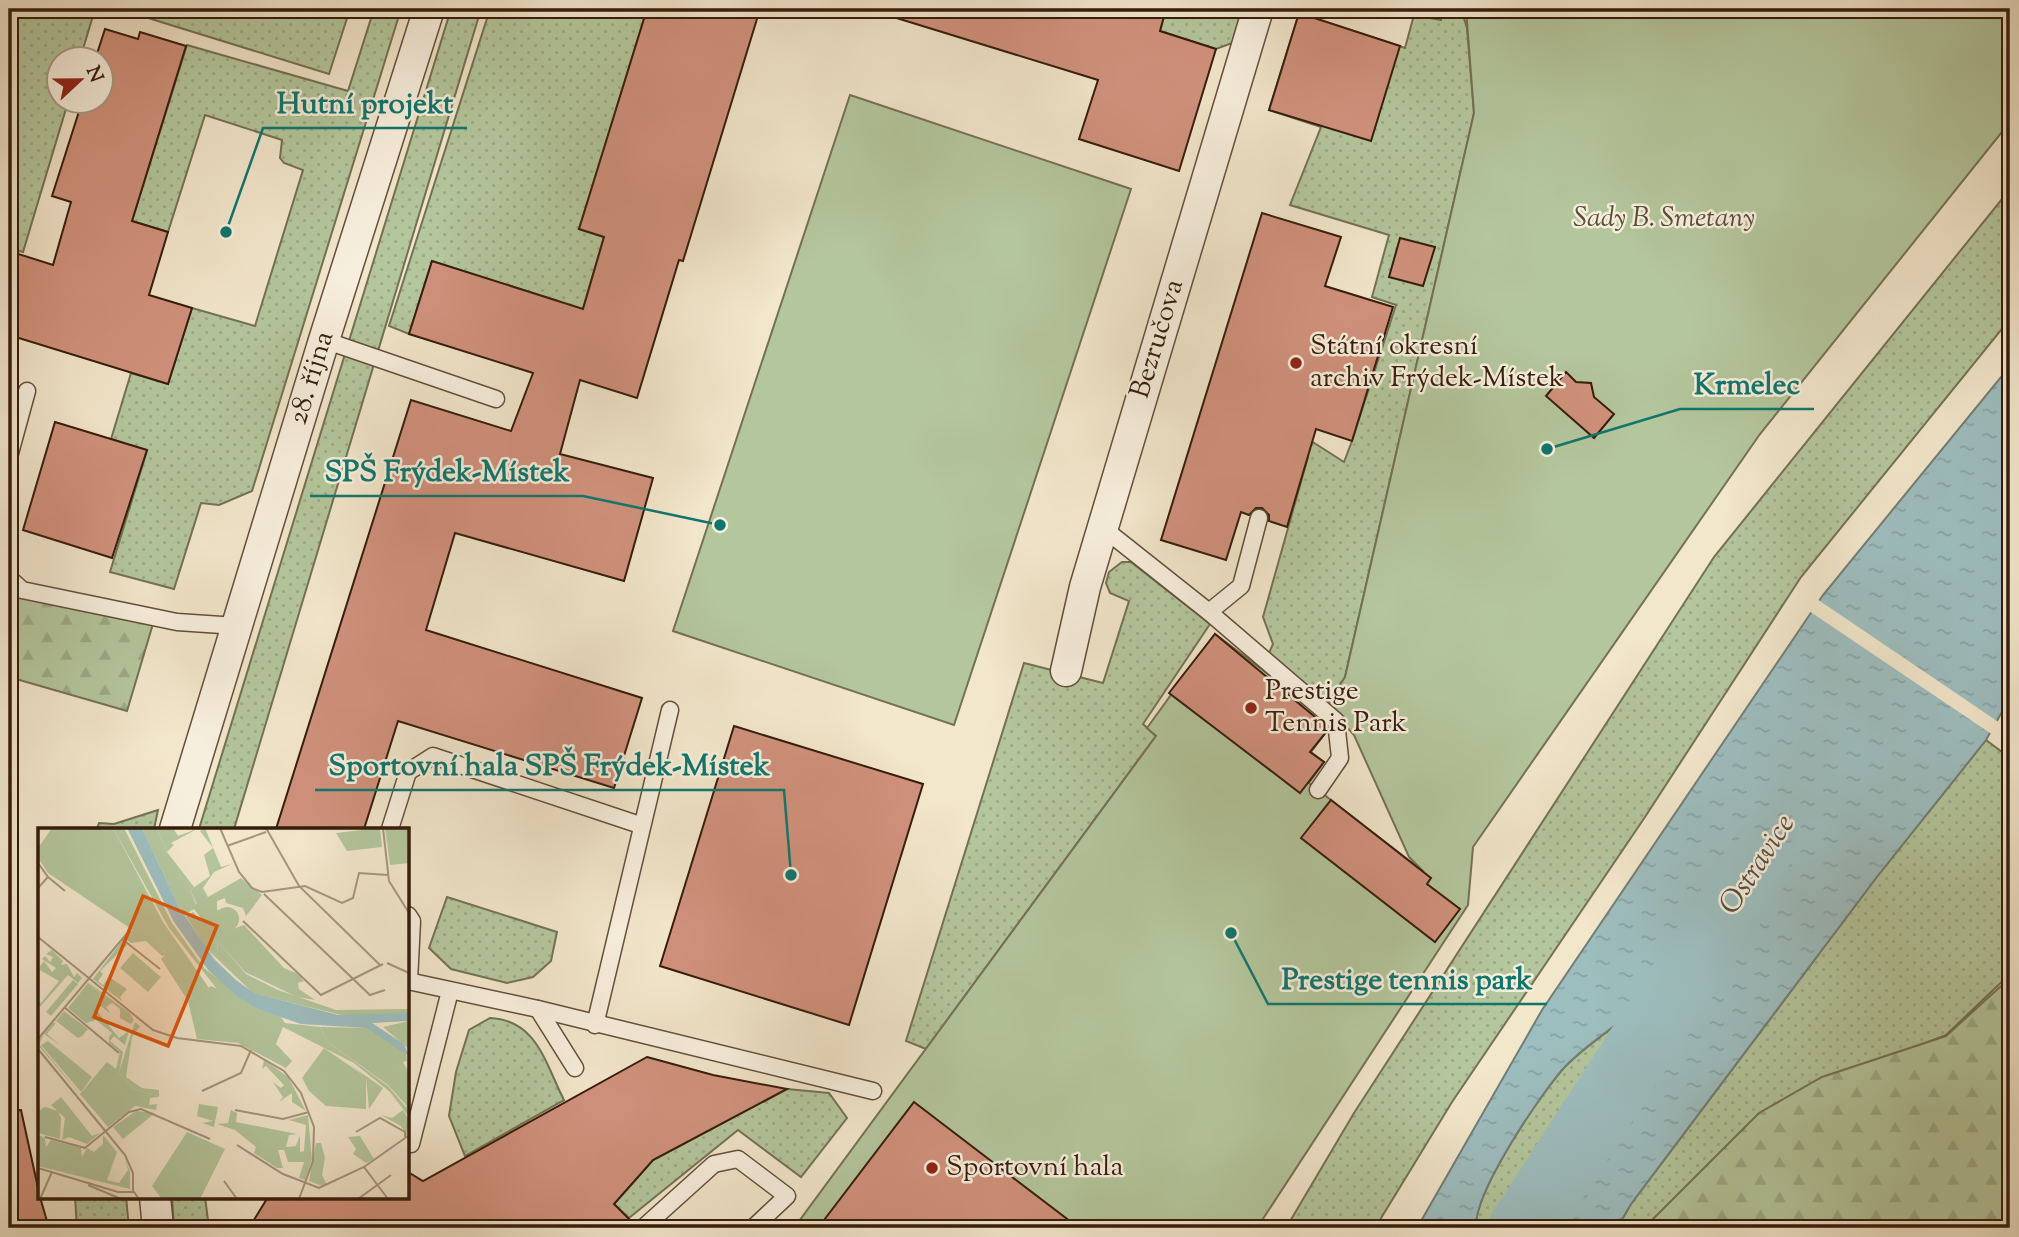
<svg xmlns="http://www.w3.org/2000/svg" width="2019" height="1237" viewBox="0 0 2019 1237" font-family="'Sorts Mill Goudy',serif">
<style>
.grass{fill:url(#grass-dots);stroke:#747154;stroke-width:2}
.forest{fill:url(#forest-firs);stroke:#747154;stroke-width:2}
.park{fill:#b4c69c;stroke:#747154;stroke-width:2}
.water{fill:url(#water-ripples);stroke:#737d77;stroke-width:2}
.pier{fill:#f2e6cb}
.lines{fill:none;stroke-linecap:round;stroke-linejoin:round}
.river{stroke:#9dbebf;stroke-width:68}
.building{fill:#d0917c;stroke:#351c0c;stroke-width:2}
.service-casing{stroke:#644e3c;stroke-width:19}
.minor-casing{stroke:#644e3c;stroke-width:33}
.service{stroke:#f7efdd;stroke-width:16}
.minor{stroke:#f7efdd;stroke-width:30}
.poi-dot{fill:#8f2418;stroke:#f7efdd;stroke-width:2.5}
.labels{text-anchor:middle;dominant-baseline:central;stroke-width:5;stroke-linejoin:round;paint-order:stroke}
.park-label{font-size:28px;font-style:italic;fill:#5b4f37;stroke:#f7efdd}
.street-label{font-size:28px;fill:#351c0c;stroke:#f7efdd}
.poi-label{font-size:28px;fill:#351c0c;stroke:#f7efdd;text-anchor:start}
.water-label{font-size:30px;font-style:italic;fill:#544d42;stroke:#f7efdd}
.inset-river{fill:none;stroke:#9dbebf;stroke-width:3.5}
.inset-road{fill:none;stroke:#a6957f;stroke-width:2}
.view{fill:#df560c;fill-opacity:0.15;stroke:#df560c;stroke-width:3.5}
.inset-edge{fill:none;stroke:#351c0c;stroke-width:3.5}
.leader{fill:none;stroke:#0f766e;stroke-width:2.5}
.callout-dot{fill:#0f766e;stroke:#f7efdd;stroke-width:2.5}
.callout-label{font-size:30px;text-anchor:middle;font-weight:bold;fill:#0f766e;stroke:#f7efdd;stroke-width:5;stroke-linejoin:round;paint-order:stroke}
</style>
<defs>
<pattern id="grass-dots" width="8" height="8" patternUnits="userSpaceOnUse" patternTransform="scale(1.75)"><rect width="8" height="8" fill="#b4c69c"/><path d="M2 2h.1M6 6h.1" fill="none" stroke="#9baa85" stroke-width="1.8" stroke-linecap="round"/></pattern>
<pattern id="forest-firs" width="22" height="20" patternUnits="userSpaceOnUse" patternTransform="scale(1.75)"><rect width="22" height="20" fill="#b4c69c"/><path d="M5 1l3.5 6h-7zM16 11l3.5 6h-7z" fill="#9baa85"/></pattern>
<pattern id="water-ripples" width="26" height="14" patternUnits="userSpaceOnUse" patternTransform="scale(1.75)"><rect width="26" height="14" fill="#9dbebf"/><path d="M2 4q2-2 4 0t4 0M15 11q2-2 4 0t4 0" fill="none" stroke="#88a3a3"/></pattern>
</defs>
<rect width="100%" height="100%" fill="#f2e6cb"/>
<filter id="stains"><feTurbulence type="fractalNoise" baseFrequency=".00286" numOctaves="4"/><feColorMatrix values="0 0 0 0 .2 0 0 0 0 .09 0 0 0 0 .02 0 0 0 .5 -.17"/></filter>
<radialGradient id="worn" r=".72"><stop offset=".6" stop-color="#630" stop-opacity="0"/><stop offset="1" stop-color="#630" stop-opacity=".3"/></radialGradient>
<g class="grass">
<polygon points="9,9 95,9 80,59 60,60 60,102 68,102 23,252 9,248"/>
<polygon points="119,9 350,9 329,74"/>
<polygon points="374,9 401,9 252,491 219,505 201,503 174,589 110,572 147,451 111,439 131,373 168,384 192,308 255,326 303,170 284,163 280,158 282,140 205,115 168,232 132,221 187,45 348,91"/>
<polygon points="451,9 481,9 234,829 199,829"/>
<polygon points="490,9 647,9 579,229 604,237 581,315 558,301 432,261 409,334 389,326"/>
<polygon points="1166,9 1243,9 1235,42 1216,49 1160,31"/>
<polygon points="1444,9 1461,9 1467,28 1474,113 1345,677 1327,705 1269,653 1273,644 1263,617 1308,457 1308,439 1344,462 1352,441 1396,305 1372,297 1389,235 1290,205 1321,127 1269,110 1299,13 1405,48 1414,15 1441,20"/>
<polygon points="2010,189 2010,319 1801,577 1645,817 1452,1102 1375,1228 1286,1228 1354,1113 1714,557"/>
<polygon points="1122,562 1131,562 1210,624 1143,724 1156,736 926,1049 906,1041 1024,663 1103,683 1129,601 1110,593 1106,583 1109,572"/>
<polygon points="1986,740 2010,758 2010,974 1946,1035 1903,1052 1644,1228 1617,1228 1631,1204 1876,878"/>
<polygon points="158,810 154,829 97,829 99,823 114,824"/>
<polygon points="447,897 557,932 551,961 533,977 507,983 451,969 429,948"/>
<path d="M1701,939l5,15 -19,33 -94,89 -41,126 -30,26h-46c-3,-34 62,-130 86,-158 21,-24 52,-40 74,-63 28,-29 8,-62 65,-68z"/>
<path d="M490,1018c47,2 55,45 74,82l-99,56 -16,-40 7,-44 13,-42z"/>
<polygon points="787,1089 829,1093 847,1118 801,1177 738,1130 629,1218 614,1204 653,1160"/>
<polygon points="75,1197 126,1197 129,1228 77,1228"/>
<polygon points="172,1197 205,1197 209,1228 174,1228"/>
</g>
<g class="forest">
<polygon points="9,590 155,617 127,711 9,677"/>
<polygon points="2010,982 2010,1228 1644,1228 1759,1113 1822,1077 1946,1036 2001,986"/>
</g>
<g class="park">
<polygon points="1466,9 2010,9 2010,122 1760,434 1473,847 1468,905 1257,1228 794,1228 1156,736 1147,728 1215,634 1333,723 1311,752 1324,762 1309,783 1424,872 1409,857 1354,735 1327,705 1345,677 1474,113"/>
<polygon points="850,95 1131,189 954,725 673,631"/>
</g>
<path class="water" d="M2010,366v332l-24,42 -110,138 -245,326 -14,24h-95l30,-26 41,-126 94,-89 19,-33 -5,-15c-57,6 -37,40 -65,68 -23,23 -53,39 -74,63 -24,28 -89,124 -86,158h-59l125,-218 281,-415z"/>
<polygon class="pier" points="1817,599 2000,723 1993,735 1809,611"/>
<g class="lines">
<polyline class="river" points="1523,1228 1755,869"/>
</g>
<g class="building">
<polygon points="647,9 760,9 683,261 679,260 637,398 580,380 560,454 653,478 624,581 455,533 426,630 642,698 614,788 398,721 364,829 276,829 411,400 511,431 533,373 409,334 432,261 583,309 604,237 579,229"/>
<polygon points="891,9 1166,9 1160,31 1216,49 1179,171 1079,139 1098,80 890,16"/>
<polygon points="1299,13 1400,46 1371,141 1269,110"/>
<polygon points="105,29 138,39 140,32 186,46 132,221 168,232 149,295 192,308 168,384 9,335 9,251 53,265 71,202 52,196 82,102 102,102 102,60 95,60"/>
<polygon points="1262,213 1341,237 1325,286 1393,307 1352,441 1316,429 1287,527 1269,521 1269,515 1262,508 1256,508 1249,515 1241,512 1226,560 1161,540"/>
<polygon points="1400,238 1435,247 1423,286 1389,277"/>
<polygon points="1566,372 1576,382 1591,383 1594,397 1614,414 1594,438 1546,396"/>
<polygon points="55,422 147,450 112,558 23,530"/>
<polygon points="1215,634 1326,726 1327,731 1310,752 1324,762 1300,793 1169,693"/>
<polygon points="734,726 923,784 849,1025 660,966"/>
<polygon points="1331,800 1431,878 1427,884 1460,909 1435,942 1301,838"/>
<polygon points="647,1057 713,1075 787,1089 653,1160 614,1204 634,1224 633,1228 249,1228 268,1197 408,1197 408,1172 423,1181"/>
<polygon points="914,1102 1079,1228 818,1228"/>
<polygon points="21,1110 40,1197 49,1228 9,1228 9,1111"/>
</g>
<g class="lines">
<g class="service-casing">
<g id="service">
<polyline points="324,340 496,399"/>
<polyline points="9,457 27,391"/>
<polyline points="1103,528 1209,612 1336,721 1340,758 1318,790"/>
<polyline points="9,578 22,590 177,622 237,626"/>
<polyline points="1209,612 1241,586 1259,518"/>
<polyline points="390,829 408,772 433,756 640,825"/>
<polyline points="408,915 412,921 409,981"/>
<polyline points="408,981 538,1009 873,1091"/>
<polyline points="538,1009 575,1068"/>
<polyline points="595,1025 670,710"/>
<polyline points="411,1144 450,991"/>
<polyline points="643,1228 714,1164 738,1159 787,1196 753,1228"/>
</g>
</g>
<g class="minor-casing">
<g id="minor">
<polyline points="1066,671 1085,587 1258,9"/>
<polyline points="175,829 324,340 429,9"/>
<polyline points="155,1197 158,1228"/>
</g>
</g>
<use href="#service" class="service"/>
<use href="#minor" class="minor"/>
</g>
<g class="poi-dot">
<circle cx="1296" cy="363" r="7"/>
<circle cx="1251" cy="708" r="7"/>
<circle cx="932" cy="1168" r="7"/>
</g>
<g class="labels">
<g class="park-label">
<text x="1664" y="219">Sady B. Smetany</text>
</g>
<g class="street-label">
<text transform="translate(1158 339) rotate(-73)">Bezručova</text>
<text transform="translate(312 378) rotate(-73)">28. října</text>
</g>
<g class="poi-label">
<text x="1310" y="347">Státní okresní<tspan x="1310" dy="32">archiv Frýdek-Místek</tspan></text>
<text x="1265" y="692">Prestige<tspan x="1265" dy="32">Tennis Park</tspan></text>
<text x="946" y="1168">Sportovní hala</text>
</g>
<g class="water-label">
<text transform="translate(1758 865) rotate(-57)">Ostravice</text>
</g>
</g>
<g transform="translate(38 828)">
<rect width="371" height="371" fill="#f2e6cb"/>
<path d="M75,0h11l48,95 32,45 53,41 23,7 5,7 35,4 8,15 60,44 18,21 3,-2v12l-19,-25 -36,-29 -71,-36 -7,17 16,17 -6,7 -48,-25 -41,-4 -9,-38 23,-15 6,3 -48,-61zM119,0h16l5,8 21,-8 -28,15 3,2 -7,7zM167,0l16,39 11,-3 -18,8 -11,16 5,9 -11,7 -7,-14 20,-14 -6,-21 9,-7 -13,-17zM342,0l2,19 -35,4 -11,-18zM155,84l8,9 12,33 4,-1 1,-11 28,32 32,16 58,20 73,-1v4l-56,5 -100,-25 -47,-45 -20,-32zM90,102l9,1 31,23 -6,2 -16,-15 -15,2 -5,-4zM84,113l5,4 -27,26 3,3 -5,7 5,4 6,-8 18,12 -7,8 3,5 30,23 -60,-46zM14,122l11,11 -2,4 6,-1 7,13 3,-4 5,5 -4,5 -10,-8 -28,32 -2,-6 3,2 18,-22 -21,-12 6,-8 8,11 4,-4 -14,-9 3,-3 5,6 3,-5 -7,-3zM50,154l42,31 4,7 -3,4 -11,-6v-9l-8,-6 -6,4 5,7 -10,-8 -4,5 22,27 10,-7 -4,14 -11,-9 -4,5 13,11 -4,20 13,16 27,9 -9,1 -1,7 8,-1 -1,6 -21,-4 -27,21 -70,-82 1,-5 14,-17h3l-9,11 13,11 -16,-11 -5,10 41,50 27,-32 9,7 4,-17 -11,-9v-6l3,-4 -16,-13 -10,3 -18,-15 20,-25 19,16zM26,183l24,18 -6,7 -4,2 -22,-17zM217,225l33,24 18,34 -14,-9v-9l-13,9 4,-5 -10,-15 8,6 3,-3 -18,-19 -4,3 2,-8zM23,269l31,39 8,-3 -13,11 -18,-7 -7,3 3,-22 -14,-13zM161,276l19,3 -4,20 -12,-4 11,-2 -16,-5zM7,279l13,4 3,7 -1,21 -22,-6v-22zM193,282l6,3 -1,9 61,12 -8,1 -3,12 10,-1 4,-11v17l4,-1 2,-26 -17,-5 19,-5 4,45 -7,20 -6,-2 5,-16h-16l-4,-12h-6l5,18h-6l-23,-15 2,-6 -21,-17 -18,-6 11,-1zM98,283l19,2 -32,26 -10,-12zM0,307l7,3 1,9 5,-7 30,8 1,9 5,-9 7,4 9,-8v-9l14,17 -10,28 12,3 9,-13 -3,-11 5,13v17l-92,-23zM322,308l14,23 -8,4 -13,-9 3,-5 -8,-12zM278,315h5l4,15 -3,17 5,10 -5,1 -13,-5z" fill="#b4c69c"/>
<path d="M104,0h15l10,24 27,35 -4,3 6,14 45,-26 21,17 -16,21 -3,-8 -17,-5 -1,-5 -8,3v8l13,21 14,-5 40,43 14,6 6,7 -6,2 1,6 16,11 -18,-3 -52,-25 -27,-30 -1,11 -4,1 -10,-16 -2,-20 -7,-9 -9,5 -6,-7zM35,152l5,4 -27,32 -5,-4zM371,193v28l-26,-22zM97,194l5,4 -8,11 -6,40 16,11 17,2v7l-27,-9 -13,-16zM282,199l46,1 40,25 1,8 -4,1 6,10 -1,35 -20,-22 -60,-43zM311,236l34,24 -14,21 -3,-32z" fill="#b4c69c"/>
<path d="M14,0h61l50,94 46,66 -21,13 -27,-42 6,-6 -119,-80 -10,-15v-10zM347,0h24v35l-19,2zM177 91a12 12 0 1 1 24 0a12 12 0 1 1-24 0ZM95,125l28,24 -13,15 -28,-24zM10,213l44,36 -11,15 -40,-47zM286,220l42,29v32l-40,-3 -17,-15 -7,-13zM365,282l6,10 -2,16 -6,-10 -20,-11 11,3zM149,304l38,17 -25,50h-38l-10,-13z" fill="#b4c69c"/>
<path d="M89,0h15l37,79 35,52 22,21 18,13 84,22 71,-2v8l-37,2 32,21 5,12 -43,-28 -65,-4 -44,-15 -19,-12 -29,-26 -35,-49z" fill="#9dbebf"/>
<path class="inset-river" d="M151,105l19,27"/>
<path class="inset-road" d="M182,0l19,44 13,16 10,4 43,-6 37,17 11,-5 6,-25 29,2M228,0l33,58 82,80M345,0l6,53 20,32M189,18l39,-14M0,35l10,14 -10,11M10,49l17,14M226,66l106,101 15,-5M205,93l78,74 62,-31M0,109l115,93 24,8 64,8 43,25 17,22 13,34 -1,34 -14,38M84,111l38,30M349,135l22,10M26,179l55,46M0,211l91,-108M0,221l87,106 8,18v18M164,263l39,-18 10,-23M197,282l48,9 26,-7M318,304l24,-14 25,14v5M7,309l40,11 44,-36 12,-3 69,30M199,317l46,29 36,14 45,-21 44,-31M326,339l24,32M0,340l80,24h16l5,7M186,353l13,18M50,357l33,14M2,371l12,-27M320,371l33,-24"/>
<path class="view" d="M105,68l74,30 -49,120 -74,-29z"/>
<rect width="371" height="371" class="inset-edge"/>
</g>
<path class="leader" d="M226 232L263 128H467M1547 449L1680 409H1814M720 525L583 496H310M791 875L784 790H315M1231 933L1268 1004H1547"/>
<g class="callout-dot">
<circle cx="226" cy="232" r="7"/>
<circle cx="1547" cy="449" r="7"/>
<circle cx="720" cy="525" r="7"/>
<circle cx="791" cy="875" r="7"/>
<circle cx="1231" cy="933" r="7"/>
</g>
<g class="callout-label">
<text x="365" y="113">Hutní projekt</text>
<text x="1747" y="394">Krmelec</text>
<text x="447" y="481">SPŠ Frýdek-Místek</text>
<text x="549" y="775">Sportovní hala SPŠ Frýdek-Místek</text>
<text x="1407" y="989">Prestige tennis park</text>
</g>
<rect width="2019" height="1237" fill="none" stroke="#f2e6cb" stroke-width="35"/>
<rect x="10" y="10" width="1998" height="1216" fill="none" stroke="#351c0c" stroke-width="3.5"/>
<rect x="18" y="18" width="1984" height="1202" fill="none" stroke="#351c0c" stroke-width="2"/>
<g transform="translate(80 80) rotate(68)"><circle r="33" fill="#f7efdd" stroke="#a99b89" stroke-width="2"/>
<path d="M0-5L12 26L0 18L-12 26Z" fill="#8f2418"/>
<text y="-10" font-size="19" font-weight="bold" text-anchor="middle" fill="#351c0c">N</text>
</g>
<rect width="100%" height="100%" filter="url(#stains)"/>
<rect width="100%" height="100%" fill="url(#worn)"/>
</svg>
